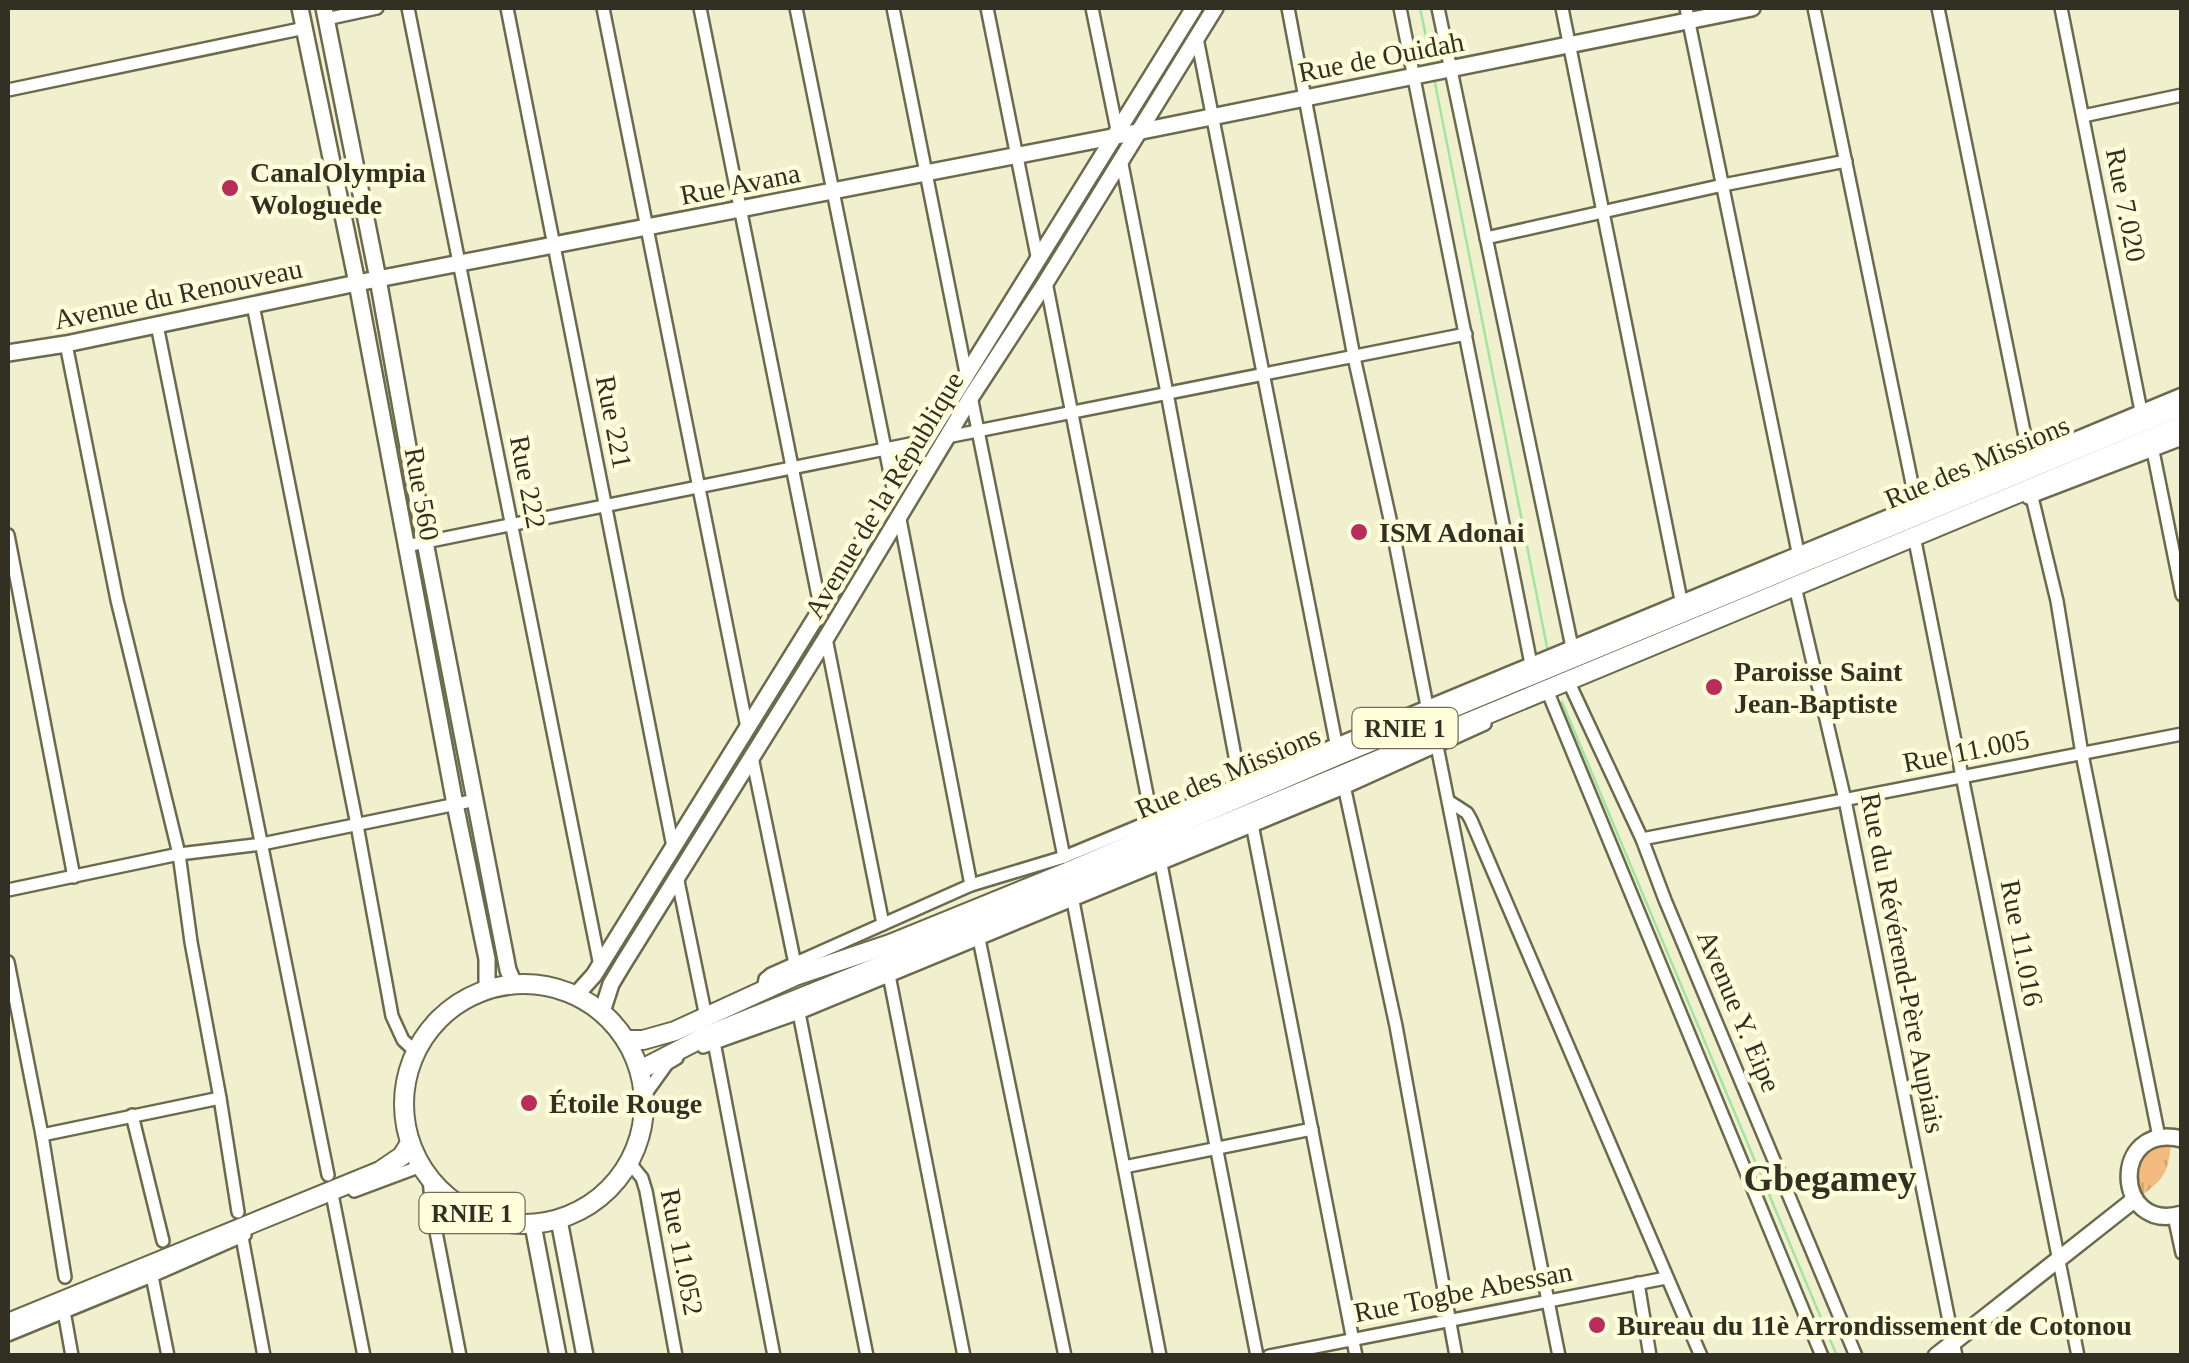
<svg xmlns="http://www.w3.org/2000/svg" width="2189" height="1363" viewBox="0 0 2189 1363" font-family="Georgia,serif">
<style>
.grass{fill:url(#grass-tufts)}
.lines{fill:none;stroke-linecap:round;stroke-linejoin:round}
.stream{stroke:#9fe6a1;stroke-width:2.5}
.minor-casing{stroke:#6b6a4c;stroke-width:16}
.major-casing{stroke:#6b6a4c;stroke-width:20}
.highway-casing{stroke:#6b6a4c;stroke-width:22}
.minor{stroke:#fff;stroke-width:11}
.major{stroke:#fff;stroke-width:15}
.highway{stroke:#fff;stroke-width:18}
.poi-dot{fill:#ba2c59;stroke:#fffedb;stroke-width:4}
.labels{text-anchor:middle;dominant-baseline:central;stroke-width:9;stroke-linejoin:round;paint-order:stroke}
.shield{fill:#fffedb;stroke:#6f6e5a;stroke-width:2.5}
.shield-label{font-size:25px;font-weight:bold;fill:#313023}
.street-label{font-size:28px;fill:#313023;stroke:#fffedb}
.poi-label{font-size:28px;font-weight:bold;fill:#313023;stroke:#fffedb;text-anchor:start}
.district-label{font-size:38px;font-weight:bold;fill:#313023;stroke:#fffedb}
</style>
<defs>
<pattern id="grass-tufts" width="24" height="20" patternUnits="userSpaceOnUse" patternTransform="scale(2.5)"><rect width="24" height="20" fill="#f4bb81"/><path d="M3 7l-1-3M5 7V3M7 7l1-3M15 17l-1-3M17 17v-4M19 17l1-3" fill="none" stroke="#d2a16f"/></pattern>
</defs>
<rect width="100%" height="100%" fill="#f1f0ce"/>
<path class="grass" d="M2171,1144c-3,29 -7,35 -30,52 -9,-33 -9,-47 30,-52z"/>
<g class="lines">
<g class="stream">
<polyline points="308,8 358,251"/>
<polyline points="1420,8 1432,65"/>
<polyline points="1434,78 1547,647"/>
<polyline points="1562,702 1837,1356"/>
</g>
<g class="minor-casing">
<g id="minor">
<polyline points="408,8 600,966"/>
<polyline points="507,8 673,847"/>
<polyline points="603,8 747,728"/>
<polyline points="700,8 821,611"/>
<polyline points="796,8 894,493"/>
<polyline points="893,8 967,378"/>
<polyline points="987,8 1038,261"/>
<polyline points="1092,8 1117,130"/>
<polyline points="1288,8 1354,357 1394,537 1427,706"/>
<polyline points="1400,8 1531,664"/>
<polyline points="1438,8 1572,647"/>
<polyline points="1562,8 1681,600"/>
<polyline points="1686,8 1798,552"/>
<polyline points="1814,8 1916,503"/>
<polyline points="1938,8 2029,456"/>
<polyline points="2061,8 2141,411"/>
<polyline points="326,19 377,8"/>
<polyline points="1197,38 1337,748"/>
<polyline points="8,90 305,28"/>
<polyline points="2083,116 2182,95"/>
<polyline points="1121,159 1167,393 1240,783"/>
<polyline points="1486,238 1723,185 1846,161"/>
<polyline points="1046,282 1152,820"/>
<polyline points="253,305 357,825 392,1016 403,1040 416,1052"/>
<polyline points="157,325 328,1175"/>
<polyline points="66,344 117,600 179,854 191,942 220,1098 238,1212"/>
<polyline points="971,396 1064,857"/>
<polyline points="947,437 1466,334"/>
<polyline points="2153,451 2182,595"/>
<polyline points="2032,497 2057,601 2082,754 2159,1137"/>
<polyline points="2028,498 2182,439"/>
<polyline points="899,514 971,885"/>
<polyline points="8,535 74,877"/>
<polyline points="1915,541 2078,1356"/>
<polyline points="406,546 925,441"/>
<polyline points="1797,595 1845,800 1956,1356"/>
<polyline points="826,638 883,924"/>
<polyline points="1571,687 1642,839 1665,900 1856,1356"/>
<polyline points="1549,695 1822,1356"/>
<polyline points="1437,746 1559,1356"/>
<polyline points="752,757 795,964"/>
<polyline points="1343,781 1396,1026 1456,1356"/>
<polyline points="1450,802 1467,813 1471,820 1701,1356"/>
<polyline points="1252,824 1356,1356"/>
<polyline points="1642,839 2182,734"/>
<polyline points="1161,864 1257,1356"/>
<polyline points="677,876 706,1017"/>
<polyline points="8,890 179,854 262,844 476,800"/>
<polyline points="1073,901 1160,1356"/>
<polyline points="979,939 1065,1356"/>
<polyline points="8,962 42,1135 65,1277"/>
<polyline points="889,975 964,1356"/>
<polyline points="763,990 765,979 771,974 971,885 1064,857 2182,394"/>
<polyline points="799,1013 867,1356"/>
<polyline points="714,1042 774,1356"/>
<polyline points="703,1047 799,1013 1344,788 1485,724"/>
<polyline points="644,1096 667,1064 677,1058"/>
<polyline points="132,1115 163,1241"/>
<polyline points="42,1135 220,1098"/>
<polyline points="629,1162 642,1178 646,1191 676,1356"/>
<polyline points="1124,1167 1312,1129"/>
<polyline points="429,1179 432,1211 460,1356"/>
<polyline points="354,1191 421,1166"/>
<polyline points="333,1199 364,1356"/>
<polyline points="2174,1216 2182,1253"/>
<polyline points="242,1237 264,1356"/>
<polyline points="152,1276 168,1356"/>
<polyline points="1638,1283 1650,1356"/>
<polyline points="64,1311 72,1356"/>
<polyline points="8,1335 152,1276 245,1235"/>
<polyline points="1269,1356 1666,1278"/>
</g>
</g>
<g class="major-casing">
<g id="major">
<polyline points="300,8 357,283 455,804 487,959 487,989"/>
<polyline points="324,8 378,279 425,542 508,970 514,984"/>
<polyline points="8,353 66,344 357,283 1112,137 1752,8"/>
<polyline points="576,995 594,975 1194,8"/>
<polyline points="602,1012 611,984 623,964 826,638 971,397 1046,282 1215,8"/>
<path d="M2182,1139c-72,-18 -69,95 0,75"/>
<polyline points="559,1220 585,1356"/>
<polyline points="533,1225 558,1356"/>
<polyline points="1936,1356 2135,1199"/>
</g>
</g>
<g class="highway-casing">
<g id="highway">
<circle cx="524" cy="1104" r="120"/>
<polyline points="626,1040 643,1040 675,1031 795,976 890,944 1067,872 1339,755 2182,406"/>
<polyline points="640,1070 708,1035 979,926 2182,425"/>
<polyline points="8,1323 380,1171 402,1156 410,1143"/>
</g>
</g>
<use href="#minor" class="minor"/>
<use href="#major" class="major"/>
<use href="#highway" class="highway"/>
</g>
<g class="poi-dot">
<circle cx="230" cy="188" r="10"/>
<circle cx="1359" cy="532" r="10"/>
<circle cx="1714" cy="687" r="10"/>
<circle cx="529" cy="1103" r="10"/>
<circle cx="1597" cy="1325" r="10"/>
</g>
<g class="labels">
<g class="shield">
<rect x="1352.5" y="708" width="105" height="40" rx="8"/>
<rect x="419.5" y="1193" width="105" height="40" rx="8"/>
</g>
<g class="shield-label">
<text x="1405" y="728">RNIE 1</text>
<text x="472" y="1213">RNIE 1</text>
</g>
<g class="street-label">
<text transform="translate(1381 57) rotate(-11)">Rue de Ouidah</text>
<text transform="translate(740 184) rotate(-11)">Rue Avana</text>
<text transform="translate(2126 205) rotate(79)">Rue 7.020</text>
<text transform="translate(178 294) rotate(-12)">Avenue du Renouveau</text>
<text transform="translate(614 422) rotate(79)">Rue 221</text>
<text transform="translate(1977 462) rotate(-23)">Rue des Missions</text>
<text transform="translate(528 482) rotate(79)">Rue 222</text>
<text transform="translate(422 494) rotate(80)">Rue 560</text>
<text transform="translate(884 495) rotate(-59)">Avenue de la République</text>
<text transform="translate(1966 751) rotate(-11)">Rue 11.005</text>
<text transform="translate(1228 772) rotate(-23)">Rue des Missions</text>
<text transform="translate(2022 943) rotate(79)">Rue 11.016</text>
<text transform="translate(1903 963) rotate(79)">Rue du Révérend-Père Aupiais</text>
<text transform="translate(1739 1011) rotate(67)">Avenue Y. Eipe</text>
<text transform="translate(682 1252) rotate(79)">Rue 11.052</text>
<text transform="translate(1463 1292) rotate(-11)">Rue Togbe Abessan</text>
</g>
<g class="poi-label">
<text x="250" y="172">CanalOlympia<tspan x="250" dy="32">Wologuede</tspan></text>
<text x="1379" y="532">ISM Adonai</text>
<text x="1734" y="671">Paroisse Saint<tspan x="1734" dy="32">Jean-Baptiste</tspan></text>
<text x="549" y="1103">Étoile Rouge</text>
<text x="1617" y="1325">Bureau du 11è Arrondissement de Cotonou</text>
</g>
<g class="district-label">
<text x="1830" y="1178">Gbegamey</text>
</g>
</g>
<rect width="2189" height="1363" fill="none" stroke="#313023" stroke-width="20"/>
</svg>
